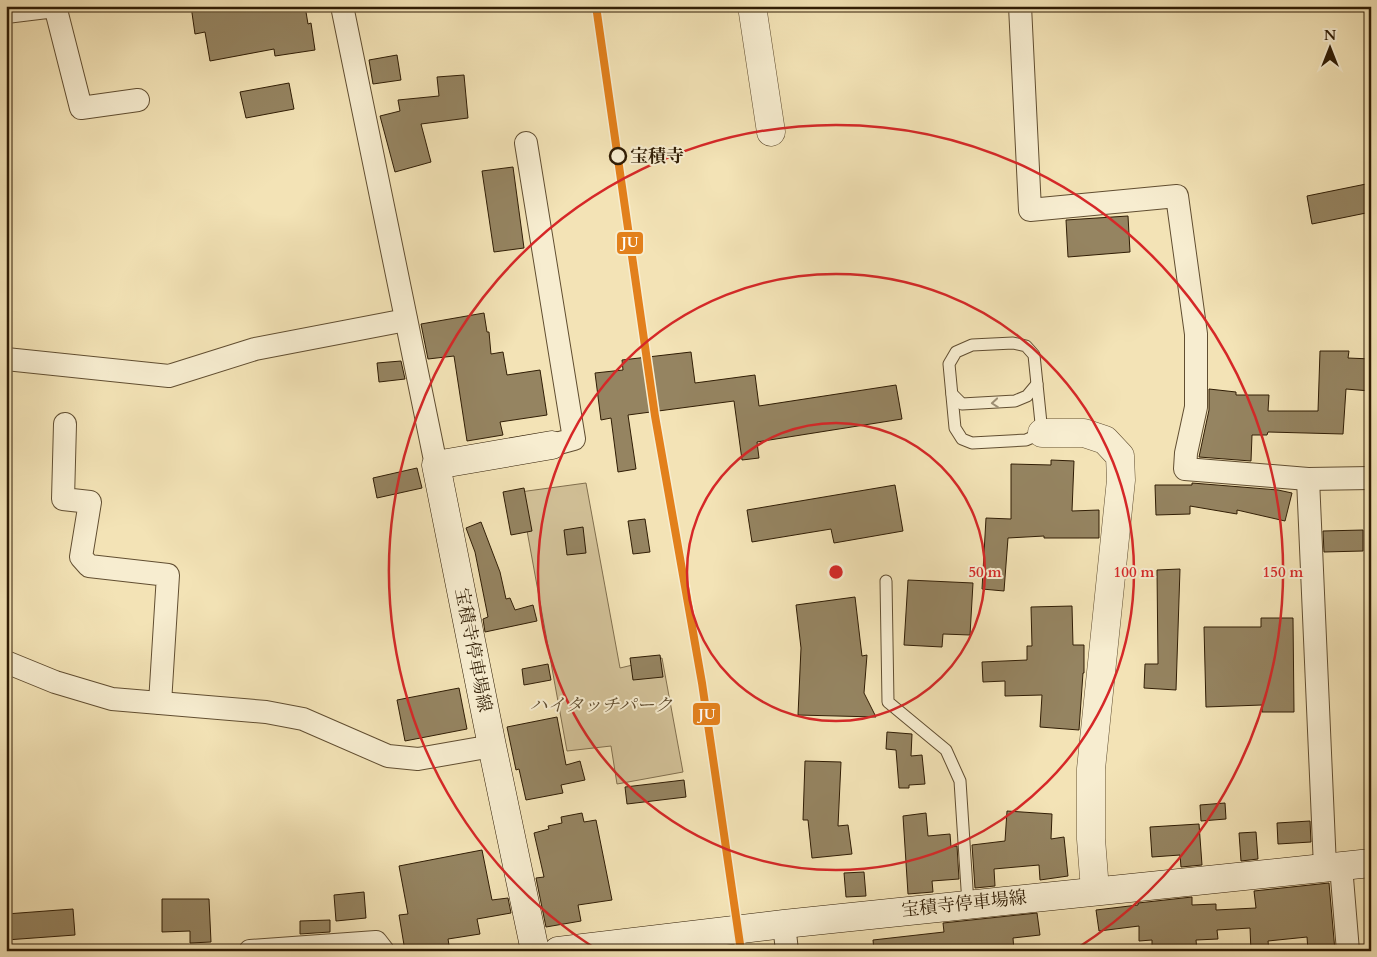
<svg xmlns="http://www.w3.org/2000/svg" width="1377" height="957" viewBox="0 0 1377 957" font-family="Cardo,'Noto Serif JP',serif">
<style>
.green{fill:#d2c198;stroke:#816f4e}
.building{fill:#958461;stroke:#301d05}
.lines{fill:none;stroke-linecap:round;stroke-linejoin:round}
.service-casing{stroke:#614e31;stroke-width:13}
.minor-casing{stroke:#614e31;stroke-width:24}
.tertiary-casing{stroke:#614e31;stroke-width:29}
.secondary-casing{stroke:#301d05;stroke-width:29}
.service{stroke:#f7edd0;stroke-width:11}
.minor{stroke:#f7edd0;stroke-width:22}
.tertiary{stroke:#f7edd0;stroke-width:28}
.secondary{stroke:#f7edd0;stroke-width:28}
.rail-1-casing{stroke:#f7edd0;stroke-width:11}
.rail-1{stroke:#e2801c;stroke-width:8}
.oneway{stroke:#9d8f75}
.ring{fill:none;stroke:#d62828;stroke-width:2.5}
.stop-dot{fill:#f7edd0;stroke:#301d05;stroke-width:2.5}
.labels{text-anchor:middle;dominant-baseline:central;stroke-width:4;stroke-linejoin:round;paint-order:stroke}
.stop-label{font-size:18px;font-weight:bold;fill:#301d05;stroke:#f7edd0;text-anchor:start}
.street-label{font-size:18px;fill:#301d05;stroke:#f7edd0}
.park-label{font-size:18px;font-style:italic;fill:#614e31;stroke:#f7edd0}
.centre{fill:#d62828;stroke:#f7edd0;stroke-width:2.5}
.ring-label{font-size:15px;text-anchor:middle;font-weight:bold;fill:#d62828;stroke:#f7edd0;stroke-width:4;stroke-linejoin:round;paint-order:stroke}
.line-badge{stroke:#f7edd0;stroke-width:2}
.badge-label{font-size:14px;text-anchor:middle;font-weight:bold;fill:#fff}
</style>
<rect width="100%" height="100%" fill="#f3e3b6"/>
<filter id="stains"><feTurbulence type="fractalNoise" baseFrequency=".004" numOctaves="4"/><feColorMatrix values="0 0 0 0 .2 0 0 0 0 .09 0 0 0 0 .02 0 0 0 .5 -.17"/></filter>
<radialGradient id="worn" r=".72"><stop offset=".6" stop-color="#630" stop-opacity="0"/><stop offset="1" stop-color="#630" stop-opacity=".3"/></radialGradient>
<polygon class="green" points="586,483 620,668 662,658 683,772 617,784 611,746 567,751 520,492"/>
<g class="building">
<polygon points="191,6 305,6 308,24 311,23 315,50 275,56 274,49 210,61 205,32 195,34"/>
<polygon points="397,55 401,80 373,84 369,60"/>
<polygon points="464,75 468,118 421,124 431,162 395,172 380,116 400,111 398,100 439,96 437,77"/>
<polygon points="289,83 294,109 246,118 240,92"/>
<polygon points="513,167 524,248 494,252 482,171"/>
<polygon points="1371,183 1371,212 1312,224 1307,196"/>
<polygon points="1128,216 1130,252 1068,257 1066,220"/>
<polygon points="484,313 487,332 489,332 491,354 503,352 507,375 540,370 547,415 500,422 503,435 467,441 454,356 428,359 421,324"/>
<polygon points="1320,351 1349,351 1348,358 1371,359 1370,391 1346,389 1343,434 1268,432 1267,435 1252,435 1251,461 1199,457 1209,410 1209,389 1236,392 1236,395 1269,395 1268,411 1318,411"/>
<polygon points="691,352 695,383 755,375 759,406 896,385 902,419 757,442 759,458 742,460 734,401 628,415 636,469 618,472 611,418 601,420 595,373 623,370 622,360"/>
<polygon points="401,361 405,379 379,382 377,363"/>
<polygon points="1051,460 1074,461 1072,511 1099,510 1099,538 1044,538 1044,536 1008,538 1004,591 982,589 986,518 1011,519 1011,464 1051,465"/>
<polygon points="417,468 422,488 377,498 373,478"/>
<polygon points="1192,483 1278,490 1292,493 1285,521 1237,510 1237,514 1190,506 1190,514 1156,515 1155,485 1192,485"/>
<polygon points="895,485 903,531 834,543 831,529 752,542 747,510"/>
<polygon points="524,488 532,531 511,535 503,492"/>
<polygon points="645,519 650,552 633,554 628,521"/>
<polygon points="481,522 500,572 506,599 510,598 515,610 533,605 537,621 485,632 483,619 488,617 475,552 466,528"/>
<polygon points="583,527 586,553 567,555 564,530"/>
<polygon points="1363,530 1363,551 1324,552 1323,531"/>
<polygon points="1180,569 1176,690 1144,688 1145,664 1158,664 1157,570"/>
<polygon points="908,580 973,583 970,635 943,634 942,647 904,645"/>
<polygon points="855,597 862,656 867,655 864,693 876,717 798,715 801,648 796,605"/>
<polygon points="1072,606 1073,645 1084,645 1084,673 1083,673 1079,730 1040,727 1042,695 1005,696 1005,681 983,682 982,662 1027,660 1027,646 1032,646 1031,607"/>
<polygon points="1261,618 1293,618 1294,712 1262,712 1262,705 1206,707 1204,627 1261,627"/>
<polygon points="660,655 663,677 633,680 630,658"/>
<polygon points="548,664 551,680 524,685 522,669"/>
<polygon points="459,688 467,729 405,741 397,700"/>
<polygon points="557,717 566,765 580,761 585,780 561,785 563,793 526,800 519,769 516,770 507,727"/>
<polygon points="887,732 912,734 911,756 922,755 925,784 909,785 909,788 899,788 896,750 886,749"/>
<polygon points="805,761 841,762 838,826 848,825 852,854 812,858 808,820 803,820"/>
<polygon points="684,780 686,797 627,804 625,787"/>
<polygon points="1225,803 1226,819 1201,821 1200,805"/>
<polygon points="1007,811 1052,814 1051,839 1064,837 1068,876 1040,880 1039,865 994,869 995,886 975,888 972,845 1005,841"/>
<polygon points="582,813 584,822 596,820 612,900 578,905 581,921 546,927 536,878 544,877 534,833 549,829 548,826 562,823 561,817"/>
<polygon points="926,813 928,836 950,834 951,847 957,846 959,879 932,881 933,892 908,894 903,816"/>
<polygon points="1310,821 1311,842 1278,844 1277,823"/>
<polygon points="1199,824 1202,865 1181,867 1180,855 1152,857 1150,827"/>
<polygon points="1256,832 1258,859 1241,861 1239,833"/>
<polygon points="482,850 492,900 508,898 511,913 477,919 480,934 448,939 450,951 405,951 399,915 408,914 399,866"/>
<polygon points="864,872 866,896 846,897 844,873"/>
<polygon points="1329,883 1335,951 1308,951 1307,937 1268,941 1269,951 1251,951 1250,928 1217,930 1218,939 1196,940 1197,951 1152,951 1152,940 1139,941 1139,926 1099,931 1096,910 1138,905 1138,903 1192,897 1192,905 1216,904 1216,910 1256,908 1254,891"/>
<polygon points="364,892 366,918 336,921 334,895"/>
<polygon points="162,899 209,899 211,942 190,943 190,931 162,932"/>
<polygon points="73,909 75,935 6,940 6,914"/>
<polygon points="1037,913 1040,935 1013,938 1014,951 874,951 873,940 944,932 943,923"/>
<polygon points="330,920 330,932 300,934 300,921"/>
</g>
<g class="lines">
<g class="service-casing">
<g id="service">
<polygon points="1013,343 1026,346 1034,355 1042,433 1026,440 972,443 962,439 955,428 949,364 956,352 972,345"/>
<polyline points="952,394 962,404 1015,401 1027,396 1037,384"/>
<polyline points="886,581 888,702 946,750 960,781 968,904"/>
</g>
</g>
<g class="minor-casing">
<g id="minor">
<polyline points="342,6 436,465"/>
<polyline points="1020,6 1030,210 1177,196 1196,334 1196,407 1186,453 1185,469 1308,479 1371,478"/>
<polyline points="6,12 55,6 81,108 138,100"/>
<polyline points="526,143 574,439 552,445"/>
<polyline points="6,359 169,376 255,349 406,320"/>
<polyline points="65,424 63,499 90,502 81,557 89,566 168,575 160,703"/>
<polyline points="1308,479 1325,867"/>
<polyline points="6,662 55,682 112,699 266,712 303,719 388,756 418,759 492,746"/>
<polyline points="1341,866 1348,951"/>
<polyline points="784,924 787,951"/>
<polyline points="250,951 376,942 383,951"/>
</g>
</g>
<g class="tertiary-casing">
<g id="tertiary">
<polyline points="752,6 771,132"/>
<polyline points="1042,433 1084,433 1105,440 1120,456 1121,480 1091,769 1091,839 1095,890"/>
</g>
</g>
<g class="secondary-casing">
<g id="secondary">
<polyline points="535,951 492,746 436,465 552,445"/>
<polyline points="558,951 784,924 1371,863"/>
</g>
</g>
<use href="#service" class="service"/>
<use href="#minor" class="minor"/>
<use href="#tertiary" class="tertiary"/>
<use href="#secondary" class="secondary"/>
<g class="rail-1-casing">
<polyline id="rail-1" points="596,6 655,416 702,683 741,951"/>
</g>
<use href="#rail-1" class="rail-1"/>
</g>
<defs><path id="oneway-chevron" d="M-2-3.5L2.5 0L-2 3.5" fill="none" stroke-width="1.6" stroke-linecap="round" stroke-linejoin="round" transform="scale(1.25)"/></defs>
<use class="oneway" href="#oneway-chevron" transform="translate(995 403) rotate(175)"/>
<g class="ring">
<circle cx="836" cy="572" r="149"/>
<circle cx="836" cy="572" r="298"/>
<path d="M596 949A447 447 0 1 1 1076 949"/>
</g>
<circle class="stop-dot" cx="618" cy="156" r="8"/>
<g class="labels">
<g class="stop-label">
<text x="630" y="156">宝積寺</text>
</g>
<g class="street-label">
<text transform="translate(473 650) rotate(79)">宝積寺停車場線</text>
<text transform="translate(964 904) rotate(-6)">宝積寺停車場線</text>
</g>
<g class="park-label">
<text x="601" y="705">ハイタッチパーク</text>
</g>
</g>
<circle cx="836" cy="572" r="8" class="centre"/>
<g class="ring-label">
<text x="985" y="577">50 m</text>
<text x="1134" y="577">100 m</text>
<text x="1283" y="577">150 m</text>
</g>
<g class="line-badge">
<rect x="616" y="231" width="28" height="24" rx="5" fill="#e2801c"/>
<rect x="692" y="702" width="29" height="24" rx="5" fill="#e2801c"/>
</g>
<g class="badge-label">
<text x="630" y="247">JU</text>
<text x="707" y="719">JU</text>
</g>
<rect width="1377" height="957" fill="none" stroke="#f3e3b6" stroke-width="25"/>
<rect x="8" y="8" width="1362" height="942" fill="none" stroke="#301d05" stroke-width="2.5"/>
<rect x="12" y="12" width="1352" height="932" fill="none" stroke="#301d05"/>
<g transform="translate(1330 48)" stroke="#f7edd0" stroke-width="4" paint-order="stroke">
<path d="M0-4L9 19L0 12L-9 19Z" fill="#301d05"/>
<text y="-8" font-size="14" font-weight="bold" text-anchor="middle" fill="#301d05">N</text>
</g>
<rect width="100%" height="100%" filter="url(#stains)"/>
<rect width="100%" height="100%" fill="url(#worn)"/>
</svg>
